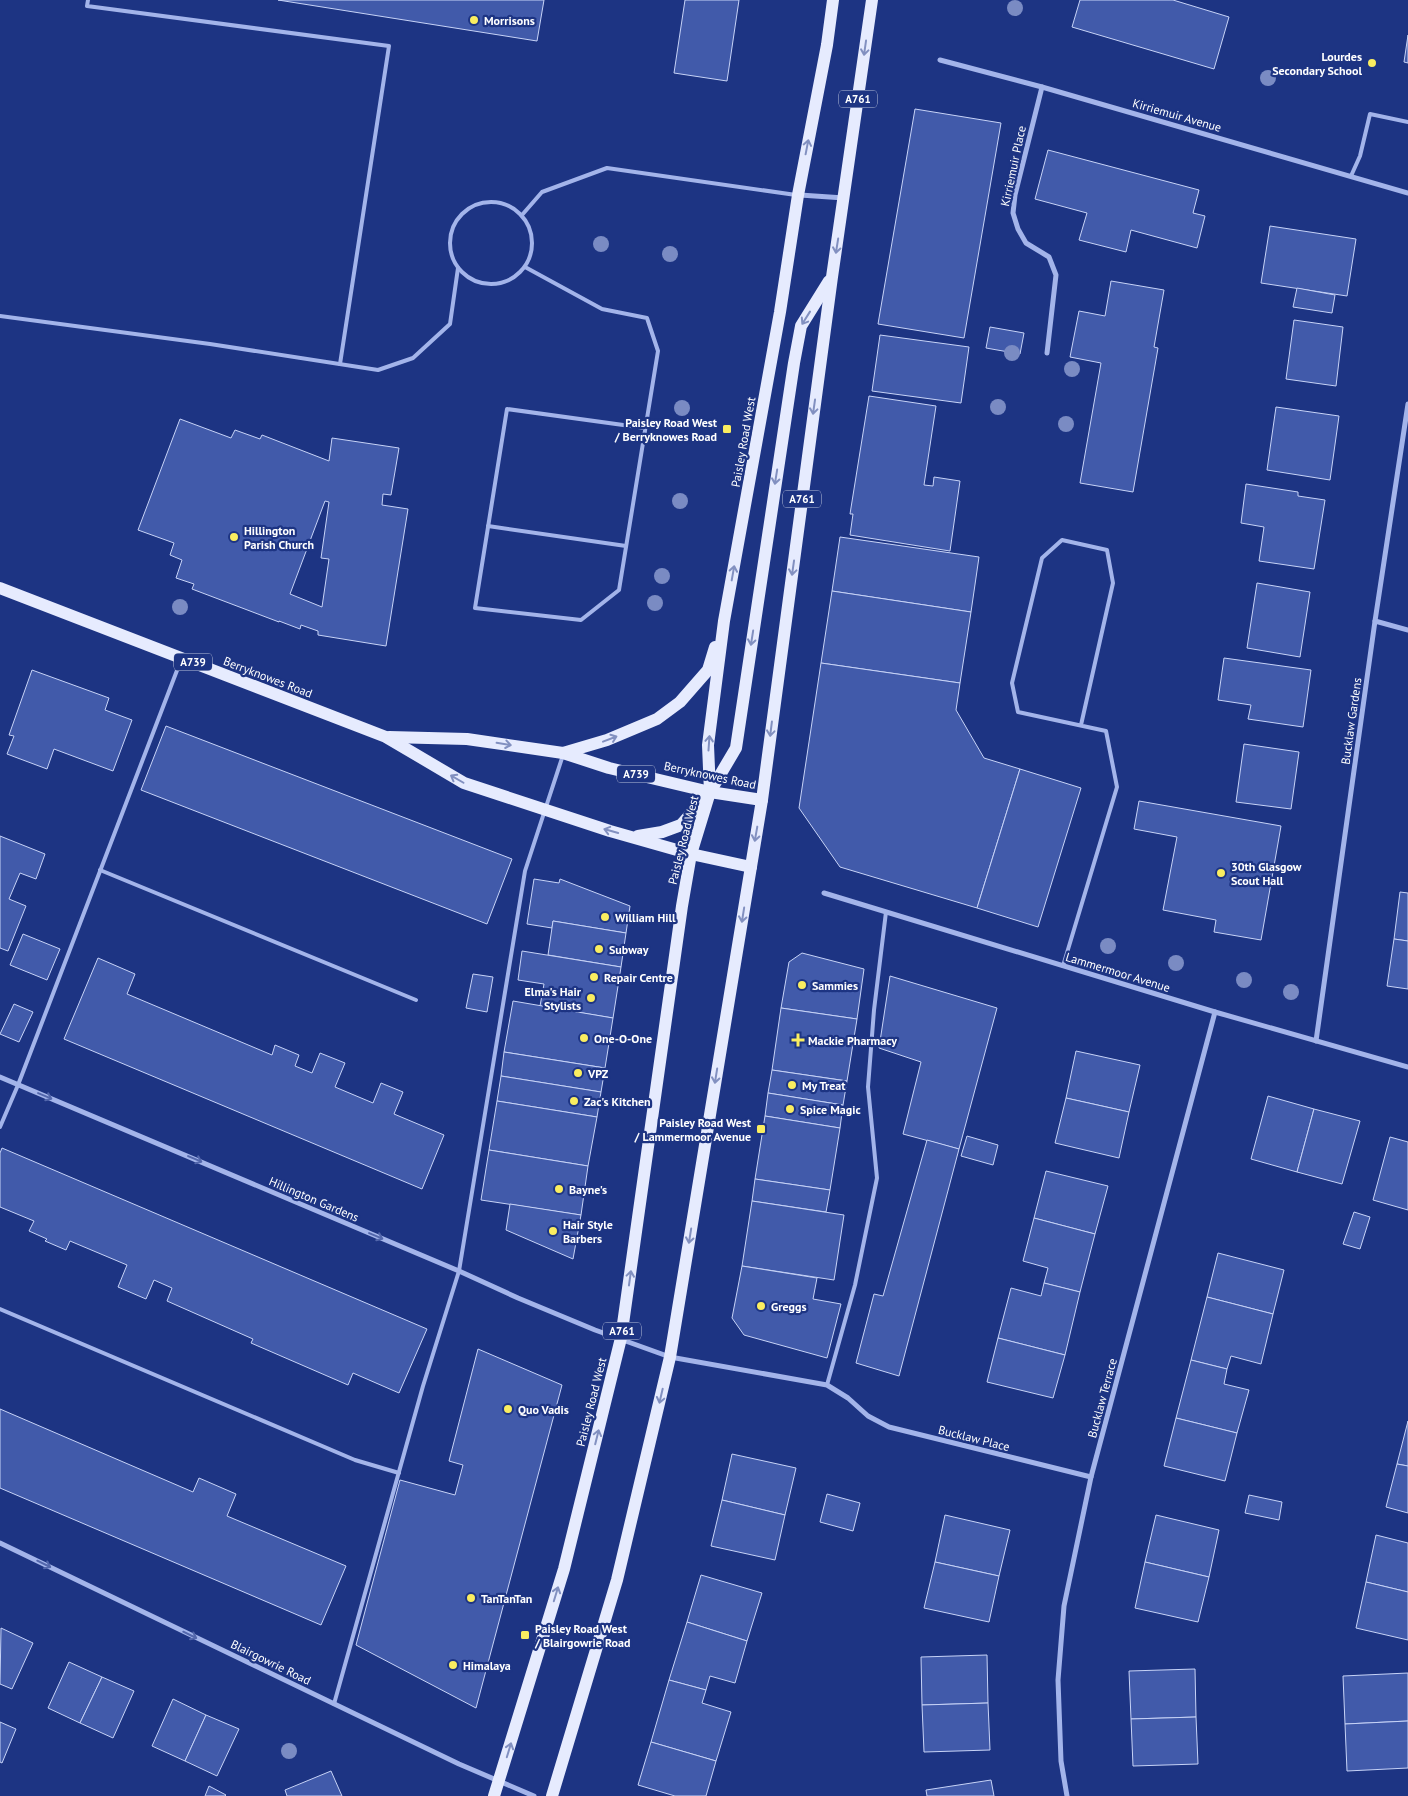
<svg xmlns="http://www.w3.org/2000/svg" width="1408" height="1796" viewBox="0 0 1408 1796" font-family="'PT Sans',sans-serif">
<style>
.building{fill:#415aaa;stroke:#c7d3f7;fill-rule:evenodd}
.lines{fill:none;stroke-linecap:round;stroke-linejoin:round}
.lane{stroke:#a3b4ea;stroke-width:4}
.street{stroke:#a3b4ea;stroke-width:5}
.primary{stroke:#e6ebfe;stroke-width:12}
.tree{fill:#7a8bc3}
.oneway{stroke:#8290c0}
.oneway2{stroke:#5367ac}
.poi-dot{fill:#faed60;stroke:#1d3483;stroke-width:2}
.labels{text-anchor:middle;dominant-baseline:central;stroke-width:4.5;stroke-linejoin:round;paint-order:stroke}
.shield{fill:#1d3483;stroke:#bbc2da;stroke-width:1}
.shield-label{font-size:11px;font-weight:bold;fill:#fff}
.poi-label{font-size:12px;font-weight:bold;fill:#fff;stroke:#1d3483;text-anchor:start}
.street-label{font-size:12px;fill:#fff;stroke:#1d3483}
</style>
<rect width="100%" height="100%" fill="#1d3483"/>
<g class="building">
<polygon points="278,0 544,0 537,41"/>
<polygon points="685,0 739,0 727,81 674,73"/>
<polygon points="1080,0 1173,0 1229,17 1214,69 1072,27"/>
<polygon points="1408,35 1408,63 1404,62"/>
<polygon points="915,109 1001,123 964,338 878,324"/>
<polygon points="1048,150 1199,190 1193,213 1205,216 1197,248 1131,230 1126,252 1079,240 1087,213 1035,199"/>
<polygon points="1270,226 1356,239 1347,296 1261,283"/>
<polygon points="1111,281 1164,290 1154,347 1158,348 1133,492 1080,483 1101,363 1070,357 1079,311 1105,316"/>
<polygon points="1297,288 1335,295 1332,313 1293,307"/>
<polygon points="1294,320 1343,327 1336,386 1286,379"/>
<polygon points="990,327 1024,333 1020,354 986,348"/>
<polygon points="880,335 969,347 961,403 872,391"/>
<polygon points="869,396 936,406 924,485 933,486 934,477 960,481 950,551 850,535 853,514 850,514"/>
<polygon points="1276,407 1339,416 1330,480 1267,470"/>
<path d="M180,419l51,19 4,-8 25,9 2,-4 67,26 3,-23 67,10 -8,47 -8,-1 -1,11 26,4 -22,137 -68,-11v-4l-17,-6 -1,4 -21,-8v1l-87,-33 2,-5 -18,-6 6,-18 -12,-5 4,-12 -36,-13zM325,501l4,1 -8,56 8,1 -7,48 -32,-13z"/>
<polygon points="1246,484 1298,492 1298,496 1325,500 1314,569 1259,561 1264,527 1241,523"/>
<polygon points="840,537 979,557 971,612 832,591"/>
<polygon points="1257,583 1310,592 1300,657 1247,648"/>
<polygon points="832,591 971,612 960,683 821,663"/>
<polygon points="1224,658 1311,670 1303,727 1248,719 1251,705 1218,700"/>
<polygon points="821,663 960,683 956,710 984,758 1020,769 977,908 840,867 799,808"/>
<polygon points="32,670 109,698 105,710 132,720 113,771 54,749 47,769 7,754 14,736 9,735"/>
<polygon points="166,726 512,859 487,924 141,790"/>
<polygon points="1244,744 1299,752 1291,809 1236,802"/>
<polygon points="1020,769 1081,788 1038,927 977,908"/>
<polygon points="1139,801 1281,826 1261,940 1214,932 1216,920 1163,910 1177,837 1134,829"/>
<polygon points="0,836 45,854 36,879 20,873 9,899 26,906 8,951 0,948"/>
<polygon points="534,879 559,883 560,879 630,906 626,933 553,921 552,928 527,924"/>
<polygon points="1400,892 1408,893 1408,941 1394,939"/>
<polygon points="553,921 626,933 621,967 548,955"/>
<polygon points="23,934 60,949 47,980 10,965"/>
<polygon points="1394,939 1408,941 1408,989 1387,986"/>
<polygon points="522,951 621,967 613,1018 540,1006 544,984 518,980"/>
<polygon points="802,953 864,969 857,1019 781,1008 789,962"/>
<polygon points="98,958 135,974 127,994 272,1055 275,1045 299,1055 295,1066 312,1073 320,1053 345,1063 335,1087 373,1103 381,1083 403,1092 394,1114 444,1135 422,1189 64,1039"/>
<polygon points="473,974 493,977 487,1012 466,1008"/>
<polygon points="890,976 997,1008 959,1149 903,1134 921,1062 879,1048"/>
<polygon points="513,1001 613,1018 605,1068 504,1052"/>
<polygon points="14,1004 33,1012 19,1042 0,1034"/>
<polygon points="781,1008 857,1019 847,1081 772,1070"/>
<polygon points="1076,1051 1140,1065 1129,1112 1066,1098"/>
<polygon points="504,1052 605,1068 601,1092 501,1076"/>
<polygon points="772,1070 847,1081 843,1105 768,1093"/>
<polygon points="501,1076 601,1092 597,1117 497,1101"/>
<polygon points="768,1093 843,1105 840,1128 765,1116"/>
<polygon points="1268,1096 1314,1109 1297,1172 1251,1159"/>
<polygon points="1066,1098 1129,1112 1119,1158 1055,1143"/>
<polygon points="497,1101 597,1117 588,1166 489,1150"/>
<polygon points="1314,1109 1360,1121 1342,1184 1297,1172"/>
<polygon points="765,1116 840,1128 830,1190 755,1179"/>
<polygon points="967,1136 998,1145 993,1165 961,1156"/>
<polygon points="1390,1137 1408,1142 1408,1210 1373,1200"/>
<polygon points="927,1140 959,1149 899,1376 856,1363 874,1294 883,1296"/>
<polygon points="2,1148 427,1329 399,1393 353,1373 348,1385 251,1343 253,1339 167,1301 172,1288 154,1280 146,1299 118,1287 127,1265 70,1241 66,1250 45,1241 47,1239 29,1231 34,1221 0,1207 0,1153"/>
<polygon points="489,1150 588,1166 581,1215 481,1200"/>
<polygon points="1046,1171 1108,1186 1095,1234 1034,1218"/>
<polygon points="755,1179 830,1190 826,1212 752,1201"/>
<polygon points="752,1201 844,1215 834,1280 742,1266"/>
<polygon points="510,1204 581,1215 573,1259 506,1230"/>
<polygon points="1354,1212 1370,1217 1360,1249 1343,1244"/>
<polygon points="1034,1218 1095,1234 1080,1292 1044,1283 1048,1268 1023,1261"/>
<polygon points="1218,1253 1284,1270 1273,1314 1207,1297"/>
<polygon points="742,1266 817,1278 813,1299 841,1304 827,1358 744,1335 732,1318"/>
<polygon points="1044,1283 1080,1292 1065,1355 998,1338 1011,1288 1041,1296"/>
<polygon points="1207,1297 1273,1314 1261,1364 1231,1356 1227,1369 1191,1360"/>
<polygon points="998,1338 1065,1355 1053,1398 987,1382"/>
<polygon points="478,1349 562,1385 476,1708 356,1645 400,1480 455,1495 463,1465 449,1461"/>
<polygon points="1191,1360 1227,1369 1224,1384 1249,1390 1237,1433 1176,1418"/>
<polygon points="0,1409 193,1492 199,1478 236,1494 227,1516 346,1566 321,1625 0,1488"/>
<polygon points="1176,1418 1237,1433 1225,1481 1164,1466"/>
<polygon points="1408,1421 1408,1466 1397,1464"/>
<polygon points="732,1454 796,1468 785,1515 722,1500"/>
<polygon points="1397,1464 1408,1466 1408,1513 1386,1507"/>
<polygon points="827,1494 860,1503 853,1531 820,1522"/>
<polygon points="1249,1495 1282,1502 1279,1520 1245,1513"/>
<polygon points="722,1500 785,1515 775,1560 711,1546"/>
<polygon points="945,1515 1010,1530 999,1576 935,1562"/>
<polygon points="1156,1515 1219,1530 1209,1577 1145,1562"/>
<polygon points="1376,1535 1408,1543 1408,1592 1366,1582"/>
<polygon points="935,1562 999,1576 989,1622 924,1608"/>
<polygon points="1145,1562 1209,1577 1198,1622 1135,1608"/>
<polygon points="701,1575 762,1593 747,1641 687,1622"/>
<polygon points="1366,1582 1408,1592 1408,1640 1356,1628"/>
<polygon points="687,1622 747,1641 735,1683 710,1676 706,1690 669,1680"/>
<polygon points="1,1628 33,1643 12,1689 0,1684"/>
<polygon points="987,1655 988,1703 922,1705 921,1657"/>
<polygon points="69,1662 102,1677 80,1723 48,1708"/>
<polygon points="1195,1669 1196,1717 1131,1719 1129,1671"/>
<polygon points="1408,1673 1408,1721 1345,1724 1343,1676"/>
<polygon points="102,1677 134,1691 113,1738 80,1723"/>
<polygon points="669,1680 706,1690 702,1703 731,1712 716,1761 651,1742"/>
<polygon points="173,1699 206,1715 185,1761 152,1746"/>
<polygon points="988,1703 990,1750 924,1752 922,1705"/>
<polygon points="206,1715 239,1729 217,1776 185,1761"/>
<polygon points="1196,1717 1198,1764 1133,1766 1131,1719"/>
<polygon points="1408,1721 1408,1768 1347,1771 1345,1724"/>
<polygon points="0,1722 16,1729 2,1763 0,1762"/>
<polygon points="651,1742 716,1761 706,1796 675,1796 638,1785"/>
<polygon points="331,1771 342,1796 287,1796 285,1790"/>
<polygon points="991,1780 994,1796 927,1796 926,1790"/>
<polygon points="209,1786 226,1795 225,1796 205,1796"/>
</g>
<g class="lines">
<g class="lane">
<polyline points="88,0 87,6 389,46 340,364"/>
<polyline points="1351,176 1360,156 1370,114 1408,122"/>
<circle cx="491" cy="243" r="41"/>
<polyline points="522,215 542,192 607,168 796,195"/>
<polyline points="525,267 602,309 647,318 658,351 619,590 581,620 475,608 507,409 645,428"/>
<polyline points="0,316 210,344 378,370 413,358 450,324 458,268"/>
<polyline points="488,526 626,546"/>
<polyline points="100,870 416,1000"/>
<polyline points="1063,966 1117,787 1106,731 1018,712 1012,683 1042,558 1062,540 1107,550 1113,583 1081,725"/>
<polyline points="0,1127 18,1085 181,660"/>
<polyline points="0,1309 355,1460 399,1473"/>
<polyline points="827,1385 855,1285 877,1178 868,1087 874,1010 886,912"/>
<polyline points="334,1704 423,1386 459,1271 525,871 563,755"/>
</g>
<g class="street">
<polyline points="940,60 1042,87 1408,193"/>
<polyline points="1042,87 1015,195 1013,213 1018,229 1026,243 1049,257 1056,275 1047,353"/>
<polyline points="800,195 844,198"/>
<polyline points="1375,621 1408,630"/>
<polyline points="824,893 1215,1012 1408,1067"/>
<polyline points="1316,1041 1375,621 1408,404"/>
<polyline points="0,1077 459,1271 518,1298 595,1330 670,1357 827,1385 848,1398 868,1416 889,1427 1091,1477"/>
<polyline points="0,1543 459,1764 534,1796"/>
<polyline points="1067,1796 1061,1761 1058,1680 1064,1606 1091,1477 1215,1012"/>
</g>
<g class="primary">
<polyline points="0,588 386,737 464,783 610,831 691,854 751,867"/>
<polyline points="389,737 467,739 563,753 609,768 710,792 762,800"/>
<polyline points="563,753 607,740 657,719 680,702 708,670 715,647"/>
<polyline points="638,836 662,832 681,825 710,792 736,748 794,363 801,326 829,281"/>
<polyline points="494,1796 564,1569 621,1338 682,906 691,854 710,792 708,745 724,621 780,312 798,195 827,45 833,0"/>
<polyline points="552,1796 617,1580 670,1357 762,800 832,277 872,0"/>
</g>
</g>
<g class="tree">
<circle cx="1015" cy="8" r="8"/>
<circle cx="1268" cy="78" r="8"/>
<circle cx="601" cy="244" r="8"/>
<circle cx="670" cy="254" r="8"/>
<circle cx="1012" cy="353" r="8"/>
<circle cx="1072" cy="369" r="8"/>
<circle cx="998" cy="407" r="8"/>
<circle cx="682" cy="408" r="8"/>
<circle cx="1066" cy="424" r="8"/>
<circle cx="680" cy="501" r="8"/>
<circle cx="662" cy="576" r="8"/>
<circle cx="655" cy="603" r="8"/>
<circle cx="180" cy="607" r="8"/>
<circle cx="1108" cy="946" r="8"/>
<circle cx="1176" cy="963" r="8"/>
<circle cx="1244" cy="980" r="8"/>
<circle cx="1291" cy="992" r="8"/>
<circle cx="289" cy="1751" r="8"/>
</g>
<defs><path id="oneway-shaft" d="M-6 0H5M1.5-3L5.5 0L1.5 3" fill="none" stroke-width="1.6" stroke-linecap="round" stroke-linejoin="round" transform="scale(1.25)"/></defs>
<g class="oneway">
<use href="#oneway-shaft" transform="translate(865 48) rotate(98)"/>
<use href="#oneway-shaft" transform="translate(807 147) rotate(-79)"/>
<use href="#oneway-shaft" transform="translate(837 246) rotate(99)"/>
<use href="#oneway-shaft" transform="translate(806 318) rotate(122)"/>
<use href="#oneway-shaft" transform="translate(814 407) rotate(98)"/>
<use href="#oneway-shaft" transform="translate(776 477) rotate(99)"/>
<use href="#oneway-shaft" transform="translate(793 568) rotate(98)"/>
<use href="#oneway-shaft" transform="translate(733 573) rotate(-80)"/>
<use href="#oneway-shaft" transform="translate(752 638) rotate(99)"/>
<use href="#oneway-shaft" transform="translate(771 729) rotate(97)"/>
<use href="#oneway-shaft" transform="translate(610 739) rotate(-21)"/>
<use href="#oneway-shaft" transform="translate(709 743) rotate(-86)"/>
<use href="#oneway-shaft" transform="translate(504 744) rotate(9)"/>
<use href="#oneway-shaft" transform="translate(457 779) rotate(-150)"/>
<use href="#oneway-shaft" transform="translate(611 831) rotate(-164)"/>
<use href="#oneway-shaft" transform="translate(756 834) rotate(100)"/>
<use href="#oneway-shaft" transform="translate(743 915) rotate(99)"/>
<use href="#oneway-shaft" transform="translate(716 1076) rotate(99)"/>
<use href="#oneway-shaft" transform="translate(690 1236) rotate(99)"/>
<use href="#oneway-shaft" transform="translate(630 1278) rotate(-82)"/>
<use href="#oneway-shaft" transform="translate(661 1396) rotate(103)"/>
<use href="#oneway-shaft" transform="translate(597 1437) rotate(-76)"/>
<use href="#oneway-shaft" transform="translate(556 1594) rotate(-73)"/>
<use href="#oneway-shaft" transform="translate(509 1750) rotate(-73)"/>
</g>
<g class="oneway2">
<use href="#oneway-shaft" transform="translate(45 1096) rotate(23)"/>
<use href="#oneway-shaft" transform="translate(195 1159) rotate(23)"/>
<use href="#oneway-shaft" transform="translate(376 1236) rotate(23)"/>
<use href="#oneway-shaft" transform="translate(44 1564) rotate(26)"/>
<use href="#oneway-shaft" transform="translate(190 1635) rotate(26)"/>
</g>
<g class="poi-dot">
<circle cx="474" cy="20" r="5"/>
<circle cx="1372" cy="63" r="5"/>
<rect x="722" y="424" width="10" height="10" rx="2.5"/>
<circle cx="234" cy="537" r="5"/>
<circle cx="1221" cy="873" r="5"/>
<circle cx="605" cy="917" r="5"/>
<circle cx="599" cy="949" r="5"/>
<circle cx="594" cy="977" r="5"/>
<circle cx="802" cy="985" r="5"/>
<circle cx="591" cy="998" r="5"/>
<circle cx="584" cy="1038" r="5"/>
<path d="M795.5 1032.5h5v5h5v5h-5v5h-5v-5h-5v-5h5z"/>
<circle cx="578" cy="1073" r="5"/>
<circle cx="792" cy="1085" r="5"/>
<circle cx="574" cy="1101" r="5"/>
<circle cx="790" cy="1109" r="5"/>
<rect x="756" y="1124" width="10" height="10" rx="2.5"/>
<circle cx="559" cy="1189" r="5"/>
<circle cx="553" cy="1231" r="5"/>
<circle cx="761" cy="1306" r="5"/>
<circle cx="508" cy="1409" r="5"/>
<circle cx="471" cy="1598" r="5"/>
<rect x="520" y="1630" width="10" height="10" rx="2.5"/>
<circle cx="453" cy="1665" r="5"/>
</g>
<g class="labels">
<g class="shield">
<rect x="839" y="90.5" width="38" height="17" rx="4"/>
<rect x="783" y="490.5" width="38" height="17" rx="4"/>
<rect x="174" y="653.5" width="38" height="17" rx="4"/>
<rect x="617" y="765.5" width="38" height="17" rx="4"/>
<rect x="603" y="1322.5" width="38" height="17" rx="4"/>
</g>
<g class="shield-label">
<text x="858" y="99">A761</text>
<text x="802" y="499">A761</text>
<text x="193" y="662">A739</text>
<text x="636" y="774">A739</text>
<text x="622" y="1331">A761</text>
</g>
<g class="poi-label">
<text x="484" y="20">Morrisons</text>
<text x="1362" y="56" text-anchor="end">Lourdes<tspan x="1362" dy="14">Secondary School</tspan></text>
<text x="717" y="422" text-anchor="end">Paisley Road West<tspan x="717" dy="14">/ Berryknowes Road</tspan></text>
<text x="244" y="530">Hillington<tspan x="244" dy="14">Parish Church</tspan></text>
<text x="1231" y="866">30th Glasgow<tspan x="1231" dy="14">Scout Hall</tspan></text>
<text x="615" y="917">William Hill</text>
<text x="609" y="949">Subway</text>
<text x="604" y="977">Repair Centre</text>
<text x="812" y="985">Sammies</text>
<text x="581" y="991" text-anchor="end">Elma's Hair<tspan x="581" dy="14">Stylists</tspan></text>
<text x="594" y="1038">One-O-One</text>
<text x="808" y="1040">Mackie Pharmacy</text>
<text x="588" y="1073">VPZ</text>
<text x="802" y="1085">My Treat</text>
<text x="584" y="1101">Zac's Kitchen</text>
<text x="800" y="1109">Spice Magic</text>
<text x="751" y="1122" text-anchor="end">Paisley Road West<tspan x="751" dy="14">/ Lammermoor Avenue</tspan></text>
<text x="569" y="1189">Bayne's</text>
<text x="563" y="1224">Hair Style<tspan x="563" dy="14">Barbers</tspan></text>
<text x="771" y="1306">Greggs</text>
<text x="518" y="1409">Quo Vadis</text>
<text x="481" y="1598">TanTanTan</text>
<text x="535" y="1628">Paisley Road West<tspan x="535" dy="14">/ Blairgowrie Road</tspan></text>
<text x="463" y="1665">Himalaya</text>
</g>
<g class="street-label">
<text transform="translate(1177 115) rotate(16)">Kirriemuir Avenue</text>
<text transform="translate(1013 166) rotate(-78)">Kirriemuir Place</text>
<text transform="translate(743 442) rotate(-80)">Paisley Road West</text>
<text transform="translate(268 677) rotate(21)">Berryknowes Road</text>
<text transform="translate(1351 721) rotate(-82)">Bucklaw Gardens</text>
<text transform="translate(710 775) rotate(12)">Berryknowes Road</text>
<text transform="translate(683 840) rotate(-76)">Paisley Road West</text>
<text transform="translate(1118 972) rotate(17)">Lammermoor Avenue</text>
<text transform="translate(314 1199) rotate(23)">Hillington Gardens</text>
<text transform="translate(1102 1398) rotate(-75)">Bucklaw Terrace</text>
<text transform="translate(591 1402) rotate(-76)">Paisley Road West</text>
<text transform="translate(974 1438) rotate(14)">Bucklaw Place</text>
<text transform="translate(271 1662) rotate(26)">Blairgowrie Road</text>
</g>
</g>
</svg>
